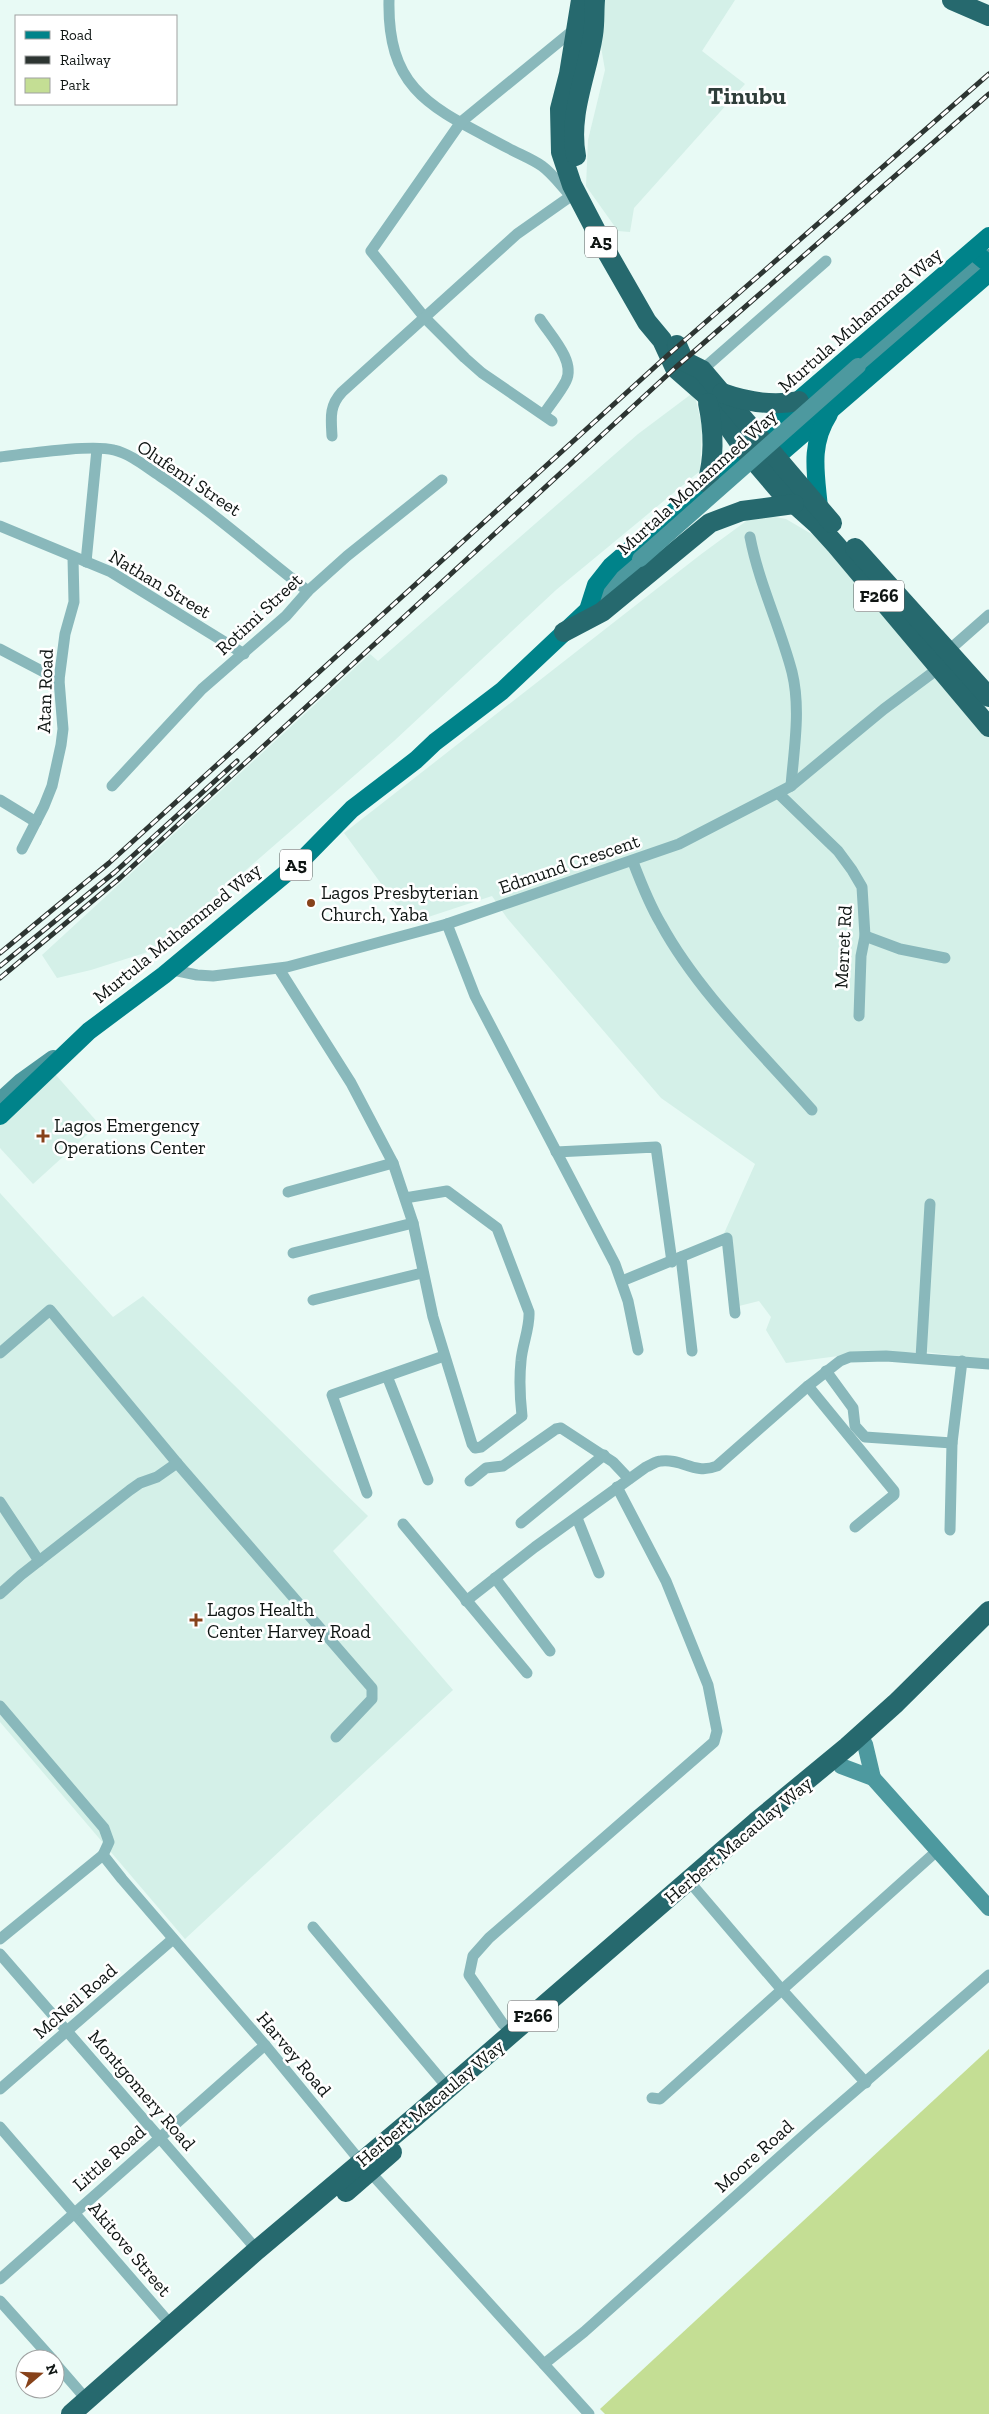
<svg xmlns="http://www.w3.org/2000/svg" width="989" height="2414" viewBox="0 0 989 2414" font-family="'Zilla Slab',serif">
<style>
.built{fill:#d4f0e8}
.green{fill:#c4de94}
.lines{fill:none;stroke-linecap:round;stroke-linejoin:round}
.street{stroke:#89b8bb;stroke-width:11}
.secondary{stroke:#4d999f;stroke-width:16}
.primary{stroke:#00838a;stroke-width:18}
.highway{stroke:#26696e;stroke-width:20}
.rail-casing{stroke:#2d3532;stroke-width:5}
.rail{stroke:#fff;stroke-width:3;stroke-dasharray:9;stroke-linecap:butt}
.secondary-bridge{stroke:#4d999f;stroke-width:16}
.poi-dot{fill:#87421a;stroke:#fff;stroke-width:2}
.labels{text-anchor:middle;dominant-baseline:central;stroke-width:5;stroke-linejoin:round;paint-order:stroke}
.shield{fill:#fff;stroke:#575b5a;stroke-width:1}
.shield-label{font-size:18px;font-weight:bold;fill:#0f1513}
.street-label{font-size:19px;fill:#0f1513;stroke:#fff}
.poi-label{font-size:19px;fill:#0f1513;stroke:#fff;text-anchor:start}
.district-label{font-size:24px;font-weight:bold;fill:#2f3e3a;stroke:#fff}
</style>
<rect width="100%" height="100%" fill="#e8faf5"/>
<g class="built">
<polygon points="593,0 735,0 702,51 745,84 634,208 630,232 618,231 586,186 588,140 605,70"/>
<polygon points="694,392 702,426 700,471 556,590 394,741 154,950 91,970 57,978 42,955 370,654 378,661 638,434"/>
<polygon points="765,515 786,519 815,536 989,736 989,1360 925,1352 868,1352 786,1363 766,1330 771,1317 759,1301 731,1308 722,1238 755,1164 661,1098 507,918 492,896 410,923 344,833 700,555 749,519"/>
<polygon points="55,1074 99,1124 33,1184 0,1148 0,1124"/>
<polygon points="0,1193 113,1317 143,1296 368,1516 333,1551 453,1690 185,1939 0,1722"/>
</g>
<polygon class="green" points="989,2049 989,2414 605,2414 600,2409"/>
<g class="lines">
<g class="street">
<path d="M389,0c-2,94 47,109 119,148 11,6 24,11 34,18 11,8 20,21 29,30"/>
<path d="M540,319c10,16 36,42 26,62 -6,12 -15,22 -22,33"/>
<polyline points="702,370 826,261"/>
<polyline points="552,421 482,373 465,358 425,318 371,251 461,122 576,28"/>
<path d="M332,436c-1,-18 -3,-30 10,-44l175,-158 54,-38 9,5"/>
<path d="M0,457c26,-3 91,-13 114,-7 17,4 32,17 46,26 53,35 98,77 148,115"/>
<polyline points="0,526 111,572 244,654"/>
<path d="M750,537c9,47 30,89 42,135 9,37 2,76 -1,114"/>
<polyline points="86,562 97,449"/>
<polyline points="0,649 59,680"/>
<polyline points="948,651 989,615"/>
<polyline points="112,786 202,689 286,616 308,591 347,556 442,480"/>
<polyline points="778,793 838,851 852,870 862,887 865,936 861,956 859,1016"/>
<polyline points="0,800 36,822"/>
<polyline points="22,849 44,806 52,786 61,745 63,729 59,680 65,634 74,602 73,558"/>
<path d="M633,862c8,21 16,42 28,62 37,68 100,128 151,186"/>
<polyline points="447,924 475,996 615,1264 628,1301 638,1350"/>
<polyline points="865,936 900,949 945,958"/>
<path d="M279,969l72,114 42,80 20,60 20,94 39,127 3,4 6,-1 41,-31c-2,-18 -3,-36 -1,-55 1,-16 9,-33 8,-49l-32,-84 -50,-37 -42,7"/>
<polyline points="168,973 173,970 197,975 213,976 287,967 447,924 679,844 791,786 884,709 939,668"/>
<polyline points="556,1152 656,1147 672,1262"/>
<polyline points="288,1192 393,1163"/>
<polyline points="293,1253 413,1223"/>
<polyline points="681,1257 692,1351"/>
<polyline points="622,1281 727,1238 735,1313"/>
<polyline points="313,1300 422,1273"/>
<polyline points="0,1353 50,1310 177,1463 372,1688 372,1699 336,1737"/>
<polyline points="921,1358 930,1204"/>
<polyline points="826,1371 853,1408 855,1426 865,1437 952,1443"/>
<polyline points="387,1376 428,1480"/>
<polyline points="808,1386 894,1491 894,1495 889,1499 855,1527"/>
<polyline points="470,1481 486,1468 503,1466 556,1429 561,1428 613,1462 629,1479"/>
<polyline points="367,1493 332,1395 444,1356"/>
<polyline points="0,1502 39,1561"/>
<polyline points="577,1518 599,1573"/>
<polyline points="521,1523 604,1455"/>
<polyline points="403,1524 527,1673"/>
<polyline points="950,1530 952,1443 962,1361"/>
<polyline points="495,1578 550,1651"/>
<polyline points="0,1594 21,1575 130,1490 140,1483 157,1477 177,1463"/>
<path d="M466,1601l69,-54 111,-80c5,-2 10,-6 15,-6 21,-3 33,14 56,5l91,-80 32,-25 10,-4 36,-1 103,8"/>
<polyline points="0,1706 104,1828 109,1842 103,1855 122,1879 265,2045 361,2162 589,2414"/>
<polyline points="694,1887 782,1990 866,2083"/>
<polyline points="313,1927 448,2088"/>
<polyline points="0,1939 103,1855"/>
<polyline points="0,1954 257,2250"/>
<polyline points="514,2031 503,2024 469,1975 473,1956 489,1938 714,1742 717,1731 708,1685 666,1581 617,1487"/>
<polyline points="0,2089 173,1939"/>
<polyline points="652,2098 660,2099 938,1850"/>
<polyline points="0,2127 172,2326"/>
<polyline points="0,2279 265,2045"/>
<polyline points="0,2301 52,2359"/>
<polyline points="55,2363 87,2400"/>
<polyline points="544,2364 584,2332 812,2128 989,1975"/>
</g>
<g class="secondary">
<polyline points="858,366 989,257"/>
<polyline points="588,610 640,559"/>
<polyline points="0,1100 21,1081 53,1058"/>
<polyline points="865,1744 873,1778"/>
<polyline points="841,1766 873,1778 989,1908"/>
</g>
<g class="primary">
<polyline points="973,251 985,261"/>
<polyline points="766,466 989,273"/>
<path d="M819,508c-3,-34 -10,-63 10,-94"/>
<polyline points="0,1116 89,1031 164,975 302,860 352,809 416,760 435,742 502,691 588,610 596,585 611,566 707,483 758,435 989,236"/>
</g>
<g class="highway">
<polyline points="581,0 569,74 560,109 561,152 572,185 608,254 647,322 662,340 675,368 707,396 744,449 779,490 817,524 836,545 989,727"/>
<polyline points="952,0 989,16"/>
<path d="M576,156c-8,-42 11,-81 17,-121 2,-12 1,-24 2,-35"/>
<polyline points="677,345 684,361 702,370 832,523"/>
<path d="M722,393c25,9 52,13 77,8"/>
<path d="M707,483c8,-27 7,-52 1,-80"/>
<polyline points="855,548 989,697"/>
<polyline points="564,632 602,612 710,523 742,511 794,504"/>
<polyline points="346,2192 392,2152"/>
<polyline points="71,2414 257,2250 415,2117 756,1822 847,1747 896,1703 989,1611"/>
</g>
<g class="rail-casing">
<g id="rail">
<polyline points="0,953 109,863 668,355 989,74"/>
<polyline points="0,966 115,872 237,761"/>
<polyline points="0,978 120,878 675,368 989,94"/>
</g>
</g>
<use href="#rail" class="rail"/>
<polyline class="secondary-bridge" points="640,559 858,366"/>
</g>
<g class="poi-dot">
<circle cx="311" cy="903" r="5"/>
<path d="M40.5 1128.5h5v5h5v5h-5v5h-5v-5h-5v-5h5z"/>
<path d="M193.5 1612.5h5v5h5v5h-5v5h-5v-5h-5v-5h5z"/>
</g>
<g class="labels">
<g class="shield">
<rect x="585" y="226.5" width="32" height="31" rx="4"/>
<rect x="854" y="580.5" width="50" height="31" rx="4"/>
<rect x="280" y="849.5" width="32" height="31" rx="4"/>
<rect x="508" y="2000.5" width="50" height="31" rx="4"/>
</g>
<g class="shield-label">
<text x="601" y="242">A5</text>
<text x="879" y="596">F266</text>
<text x="296" y="865">A5</text>
<text x="533" y="2016">F266</text>
</g>
<g class="street-label">
<text transform="translate(860 320) rotate(-41)">Murtula Muhammed Way</text>
<text transform="translate(189 478) rotate(34)">Olufemi Street</text>
<text transform="translate(697 482) rotate(-42)">Murtala Mohammed Way</text>
<text transform="translate(160 584) rotate(31)">Nathan Street</text>
<text transform="translate(259 614) rotate(-43)">Rotimi Street</text>
<text transform="translate(45 691) rotate(-88)">Atan Road</text>
<text transform="translate(569 864) rotate(-19)">Edmund Crescent</text>
<text transform="translate(177 933) rotate(-39)">Murtula Muhammed Way</text>
<text transform="translate(843 947) rotate(-87)">Merret Rd</text>
<text transform="translate(738 1840) rotate(-40)">Herbert Macaulay Way</text>
<text transform="translate(75 2001) rotate(-41)">McNeil Road</text>
<text transform="translate(294 2054) rotate(50)">Harvey Road</text>
<text transform="translate(142 2090) rotate(49)">Montgomery Road</text>
<text transform="translate(430 2103) rotate(-40)">Herbert Macaulay Way</text>
<text transform="translate(754 2156) rotate(-42)">Moore Road</text>
<text transform="translate(109 2158) rotate(-41)">Little Road</text>
<text transform="translate(130 2249) rotate(50)">Akitove Street</text>
</g>
<g class="poi-label">
<text x="321" y="892">Lagos Presbyterian<tspan x="321" dy="22">Church, Yaba</tspan></text>
<text x="54" y="1125">Lagos Emergency<tspan x="54" dy="22">Operations Center</tspan></text>
<text x="207" y="1609">Lagos Health<tspan x="207" dy="22">Center Harvey Road</tspan></text>
</g>
<g class="district-label">
<text x="747" y="95">Tinubu</text>
</g>
</g>
<rect x="15" y="15" width="162" height="90" fill="#ffffff" stroke="#9fa1a1"/>
<rect x="25" y="31" width="25" height="8" fill="#00838a" stroke="#9fa1a1"/>
<text x="60" y="40" font-size="15" fill="#0f1513">Road</text>
<rect x="25" y="56" width="25" height="8" fill="#2d3532" stroke="#9fa1a1"/>
<text x="60" y="65" font-size="15" fill="#0f1513">Railway</text>
<rect x="25" y="78" width="25" height="15" fill="#c4de94" stroke="#9fa1a1"/>
<text x="60" y="90" font-size="15" fill="#0f1513">Park</text>
<g transform="translate(40 2374) rotate(71)"><circle r="24" fill="#ffffff" stroke="#9fa1a1"/>
<path d="M0-4L9 19L0 12L-9 19Z" fill="#87421a"/>
<text y="-8" font-size="14" font-weight="bold" text-anchor="middle" fill="#0f1513">N</text>
</g>
</svg>
